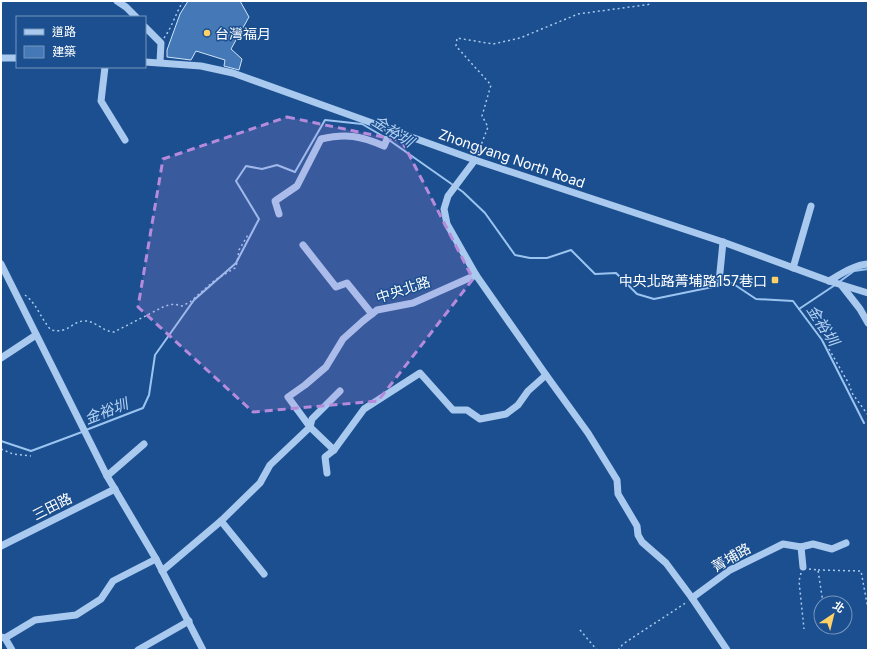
<svg xmlns="http://www.w3.org/2000/svg" width="869" height="651" viewBox="0 0 869 651" font-family="Inter,'Noto Sans TC',sans-serif">
<style>
.lines{fill:none;stroke-linecap:round;stroke-linejoin:round}
.stream{stroke:#9cc4f0;stroke-width:2}
.building{fill:#4478b7;stroke:#cfe3fa}
.path{stroke:#a9c9ee;stroke-width:1.5;stroke-dasharray:2 3;stroke-linecap:butt}
.minor{stroke:#a9c9ee;stroke-width:7}
.marked{fill:#b68bdc;fill-opacity:0.2;stroke:#b68bdc;stroke-width:3;stroke-dasharray:8 5;stroke-linejoin:round}
.poi-dot{fill:#ffd166;stroke:#1b4f8f;stroke-width:1.5}
.labels{text-anchor:middle;dominant-baseline:central;stroke-width:3;stroke-linejoin:round;paint-order:stroke}
.poi-label{font-size:14px;fill:#fff;stroke:#1b4f8f;text-anchor:start}
.street-label{font-size:14px;fill:#fff;stroke:#1b4f8f}
.water-label{font-size:15px;font-style:italic;fill:#b5d3f5;stroke:#1b4f8f}
</style>
<rect width="100%" height="100%" fill="#1b4f8f"/>
<g class="lines">
<g class="stream">
<polyline points="389,140 463,192 485,213 515,255 530,258 547,258 571,250 595,274 616,273 637,294 654,299 732,283 756,299 793,301 822,340 864,423"/>
<polyline points="839,282 854,271 868,269"/>
<polyline points="799,309 835,285"/>
<polyline points="86,430 143,408 149,395 155,355 194,300 236,263 259,219 236,181 246,166 262,169 277,165 295,172 325,120 362,124 386,138"/>
<polyline points="1,441 31,451 82,432"/>
</g>
</g>
<polygon class="building" points="188,1 240,1 249,17 231,49 242,59 239,70 224,66 225,60 196,51 191,60 167,57 167,50 180,14"/>
<g class="lines">
<g class="path">
<polyline points="1,4 2,1"/>
<path d="M164,38c8,-11 12,-25 19,-37"/>
<polyline points="478,153 488,127 482,116 491,85 456,46 457,38 493,44 520,38 578,14 652,4"/>
<path d="M25,295c12,9 16,24 26,35 18,4 21,-9 33,-9 11,-1 19,11 30,11l51,-26 9,-2 8,2 8,-4 25,-22 20,-12 2,-5 2,-13 10,-17"/>
<polyline points="829,349 849,384 852,393 868,415"/>
<polyline points="1,449 13,454 31,456"/>
<polyline points="809,569 818,570 823,603"/>
<polyline points="818,570 861,571 868,609"/>
<polyline points="801,573 799,581 804,629"/>
<polyline points="845,613 846,613"/>
<polyline points="580,630 597,650"/>
<polyline points="618,650 623,644 687,602"/>
</g>
<g class="minor">
<polyline points="117,1 126,7 136,17"/>
<polyline points="145,27 161,43 160,62"/>
<polyline points="1,58 17,58"/>
<polyline points="145,62 201,66 233,73 475,160 723,242 829,281 868,293"/>
<polyline points="105,67 101,101 125,140"/>
<polyline points="475,160 448,196 444,209 447,224 476,275 546,375 588,433 617,480 618,494 637,526 638,535 642,542 666,563 692,598 727,650"/>
<path d="M279,214l-4,-13 22,-15 24,-47c25,-6 40,-3 63,7l7,-16"/>
<polyline points="303,245 336,287 347,283 372,314"/>
<polyline points="1,264 107,476 156,559 203,650"/>
<polyline points="793,268 811,206"/>
<path d="M829,281c12,-7 25,-16 39,-17"/>
<polyline points="719,282 723,242"/>
<polyline points="842,286 860,309 868,323"/>
<polyline points="1,358 36,335"/>
<polyline points="340,391 312,419 310,427 334,450 364,409 420,373 453,410 467,410 480,419 506,414 518,405 528,391 546,375"/>
<polyline points="327,473 325,457 334,450"/>
<polyline points="107,476 144,444"/>
<polyline points="221,521 264,574"/>
<polyline points="1,546 115,489"/>
<polyline points="801,547 803,567"/>
<polyline points="162,571 221,521 260,483 270,465 310,427 288,397 305,385 326,367 343,339 363,321 377,310 413,303 476,275"/>
<polyline points="692,598 730,570 783,544 801,547 813,544 832,549 846,543"/>
<polyline points="1,637 5,638 12,650"/>
<polyline points="5,638 35,620 76,615 101,599 113,581 156,559"/>
<polyline points="138,650 189,621"/>
</g>
</g>
<path class="marked" d="M287,117l115,24 71,138 -95,122 -125,11 -115,-105 25,-148z"/>
<g class="poi-dot">
<circle cx="207" cy="33" r="4"/>
<rect x="771" y="276" width="8" height="8" rx="2"/>
</g>
<g class="labels">
<g class="poi-label">
<text x="215" y="33">台灣福月</text>
<text x="767" y="280" text-anchor="end">中央北路菁埔路157巷口</text>
</g>
<g class="street-label">
<text transform="translate(512 158) rotate(19)">Zhongyang North Road</text>
<text transform="translate(403 289) rotate(-18)">中央北路</text>
<text transform="translate(52 506) rotate(-27)">三田路</text>
<text transform="translate(731 557) rotate(-30)">菁埔路</text>
</g>
<g class="water-label">
<text transform="translate(393 131) rotate(32)">金裕圳</text>
<text transform="translate(823 325) rotate(57)">金裕圳</text>
<text transform="translate(106 411) rotate(-21)">金裕圳</text>
</g>
</g>
<rect width="869" height="651" fill="none" stroke="#ffffff" stroke-width="4"/>
<rect x="16" y="16" width="130" height="52" fill="#1b4f8f" stroke="#7695bc"/>
<rect x="24" y="29" width="20" height="6" fill="#a9c9ee" stroke="#7695bc"/>
<text x="52" y="36" font-size="12" fill="#ffffff">道路</text>
<rect x="24" y="46" width="20" height="12" fill="#4478b7" stroke="#7695bc"/>
<text x="52" y="56" font-size="12" fill="#ffffff">建築</text>
<g transform="translate(833 615) rotate(35)"><circle r="19" fill="#1b4f8f" stroke="#7695bc"/>
<path d="M0-3L7 15L0 10L-7 15Z" fill="#ffd166"/>
<text y="-6" font-size="11" font-weight="bold" text-anchor="middle" fill="#ffffff">北</text>
</g>
</svg>
